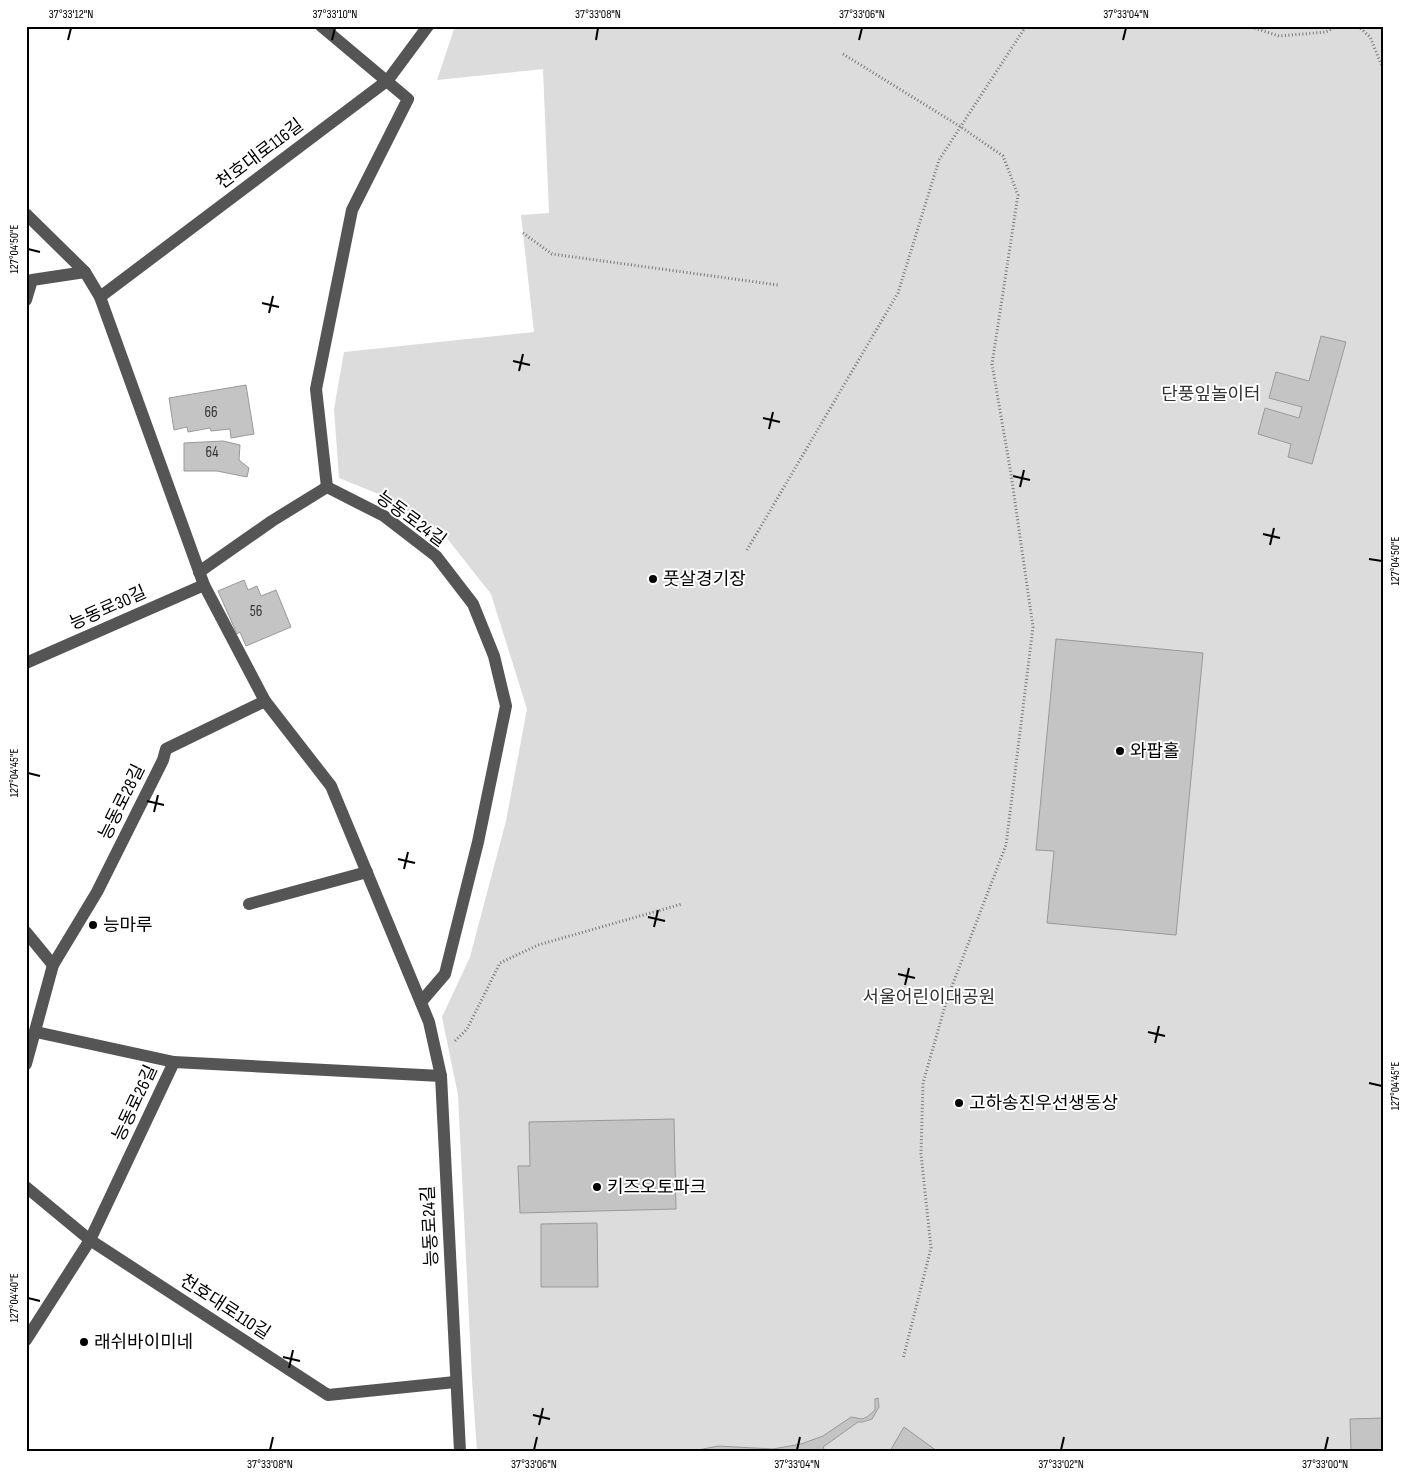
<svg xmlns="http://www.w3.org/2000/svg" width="1409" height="1477" viewBox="0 0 1409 1477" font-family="'Sofia Sans Condensed','Noto Sans KR',sans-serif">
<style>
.green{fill:#dcdcdc}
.building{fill:#c4c4c4;stroke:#999}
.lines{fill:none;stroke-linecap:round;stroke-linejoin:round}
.path{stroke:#777;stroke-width:3;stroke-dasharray:1 2.5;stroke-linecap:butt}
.minor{stroke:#555;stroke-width:12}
.ticks{fill:none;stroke:#000;stroke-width:2}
.poi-dot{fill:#000;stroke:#fff;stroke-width:2}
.labels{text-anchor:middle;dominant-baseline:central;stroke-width:4;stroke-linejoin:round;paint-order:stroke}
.number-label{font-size:15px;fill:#313131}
.street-label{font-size:18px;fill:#000;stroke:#fff}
.park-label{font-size:18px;fill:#333;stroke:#fff}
.poi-label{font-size:18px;fill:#000;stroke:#fff;text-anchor:start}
.neatline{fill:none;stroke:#000;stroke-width:2}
.ticks-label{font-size:12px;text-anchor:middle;fill:#000}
</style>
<rect width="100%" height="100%" fill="#fff"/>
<polygon class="green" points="455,26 1383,26 1383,1451 477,1451 472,1380 458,1095 442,1017 470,957 506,821 527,709 491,594 446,537 386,497 339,478 334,409 344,352 534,332 521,215 549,213 543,69 437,80"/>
<g class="building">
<polygon points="1321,336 1346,342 1312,464 1288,457 1291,444 1258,434 1265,408 1299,418 1302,407 1269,398 1276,372 1309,381"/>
<polygon points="246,385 254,434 231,438 230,429 211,431 210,428 188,432 187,427 174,430 169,398"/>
<polygon points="223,441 240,445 239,460 249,468 247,477 217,471 184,471 184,443"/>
<polygon points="244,580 248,590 257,586 261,596 276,590 291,627 246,646 240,632 237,634 218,591"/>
<polygon points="1056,639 1203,653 1176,935 1047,923 1054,851 1036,850"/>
<polygon points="674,1119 676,1209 520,1213 518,1166 530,1166 529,1122"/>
<polygon points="597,1223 598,1287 541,1287 541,1224"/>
<polygon points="878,1398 879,1407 872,1419 863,1422 858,1422 823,1447 824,1449 822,1451 693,1451 718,1446 773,1449 801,1444 823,1436 851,1417 862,1419 867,1417 875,1410 875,1399"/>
<polygon points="1383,1418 1383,1451 1351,1451 1350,1419"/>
<polygon points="904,1427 937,1451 890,1451"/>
</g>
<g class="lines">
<g class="path">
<polyline points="1248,26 1279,36 1326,32 1337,26"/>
<polyline points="1358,26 1370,37 1383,69"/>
<polyline points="843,54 961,127 1003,156 1018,195 992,364 1011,474 1033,627 1006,845 947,999 923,1083 921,1154 931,1248 903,1359"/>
<polyline points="523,233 552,254 778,285"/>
<polyline points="747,550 898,293 939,160 1026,26"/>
<polyline points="455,1041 467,1029 500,963 538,945 682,904"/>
</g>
<g class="minor">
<polyline points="321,26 408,99 352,210 316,389 327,487 384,516 436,556 473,604 494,656 506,706 478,842 445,974 421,1002"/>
<polyline points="26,214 85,272 100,297 204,585 265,701 331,786 429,1022 441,1076 460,1451"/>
<polyline points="100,297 388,80 428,26"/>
<polyline points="26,300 32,280 85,272"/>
<polyline points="199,572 272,521 327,487"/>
<polyline points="26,663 204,585"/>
<polyline points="249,904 367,872"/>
<polyline points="26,932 53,965"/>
<polyline points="36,1032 174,1062"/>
<polyline points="26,1064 53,965 97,892 163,760 166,749 265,701"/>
<polyline points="26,1187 90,1240 328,1395 455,1382"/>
<polyline points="26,1340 90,1240 174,1062 441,1076"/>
</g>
</g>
<path class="ticks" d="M68,40l3,-12M332,40l3,-12M596,40l2,-12M859,40l3,-12M1123,40l3,-12M28,249l12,3M262,303l17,4M269,313l4,-17M513,361l17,4M519,371l4,-17M763,418l17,4M769,429l4,-17M1013,476l17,4M1020,487l4,-17M1263,534l17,4M1270,545l4,-17M1369,559l13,2M28,773l12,3M147,801l17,4M154,812l4,-17M398,859l17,4M404,869l4,-17M648,917l17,4M654,927l4,-17M898,974l17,4M905,985l4,-17M1148,1032l17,4M1155,1043l4,-17M1369,1083l13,3M28,1298l12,3M283,1357l17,4M289,1368l4,-18M533,1415l17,4M539,1425l4,-17M270,1450l3,-13M534,1450l3,-13M797,1450l3,-13M1061,1450l3,-13M1325,1450l3,-13"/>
<g class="poi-dot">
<circle cx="653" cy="579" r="5"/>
<circle cx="1120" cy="751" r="5"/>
<circle cx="93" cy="925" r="5"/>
<circle cx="959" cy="1103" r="5"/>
<circle cx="597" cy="1187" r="5"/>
<circle cx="84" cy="1342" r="5"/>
</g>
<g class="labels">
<g class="number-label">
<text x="211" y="412">66</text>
<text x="212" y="452">64</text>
<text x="256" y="611">56</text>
</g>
<g class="street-label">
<text transform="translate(260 154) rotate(-37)">천호대로116길</text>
<text transform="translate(411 519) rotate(36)">능동로24길</text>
<text transform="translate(108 608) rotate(-24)">능동로30길</text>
<text transform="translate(122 802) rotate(-64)">능동로28길</text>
<text transform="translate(135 1103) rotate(-65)">능동로26길</text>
<text transform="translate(430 1226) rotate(-93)">능동로24길</text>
<text transform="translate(225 1307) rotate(33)">천호대로110길</text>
</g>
<g class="park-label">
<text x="1211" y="394">단풍잎놀이터</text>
<text x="929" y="997">서울어린이대공원</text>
</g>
<g class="poi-label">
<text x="663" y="579">풋살경기장</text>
<text x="1130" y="751">와팝홀</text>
<text x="103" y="925">능마루</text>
<text x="969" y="1103">고하송진우선생동상</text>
<text x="607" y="1187">키즈오토파크</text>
<text x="94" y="1342">래쉬바이미네</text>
</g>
</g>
<rect width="1409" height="1477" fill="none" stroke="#ffffff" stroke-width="55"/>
<rect x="28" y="28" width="1354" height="1422" class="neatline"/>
<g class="ticks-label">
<text x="71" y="18">37°33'12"N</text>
<text x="335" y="18">37°33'10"N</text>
<text x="598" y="18">37°33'08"N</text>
<text x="862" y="18">37°33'06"N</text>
<text x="1126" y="18">37°33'04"N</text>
<text transform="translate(14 249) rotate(-90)" y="4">127°04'50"E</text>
<text transform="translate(1395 561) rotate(-90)" y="4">127°04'50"E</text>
<text transform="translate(14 773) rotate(-90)" y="4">127°04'45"E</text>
<text transform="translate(1395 1086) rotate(-90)" y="4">127°04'45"E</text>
<text transform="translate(14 1298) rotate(-90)" y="4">127°04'40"E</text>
<text x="270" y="1468">37°33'08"N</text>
<text x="534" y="1468">37°33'06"N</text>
<text x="797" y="1468">37°33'04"N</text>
<text x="1061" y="1468">37°33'02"N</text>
<text x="1325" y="1468">37°33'00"N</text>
</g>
</svg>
